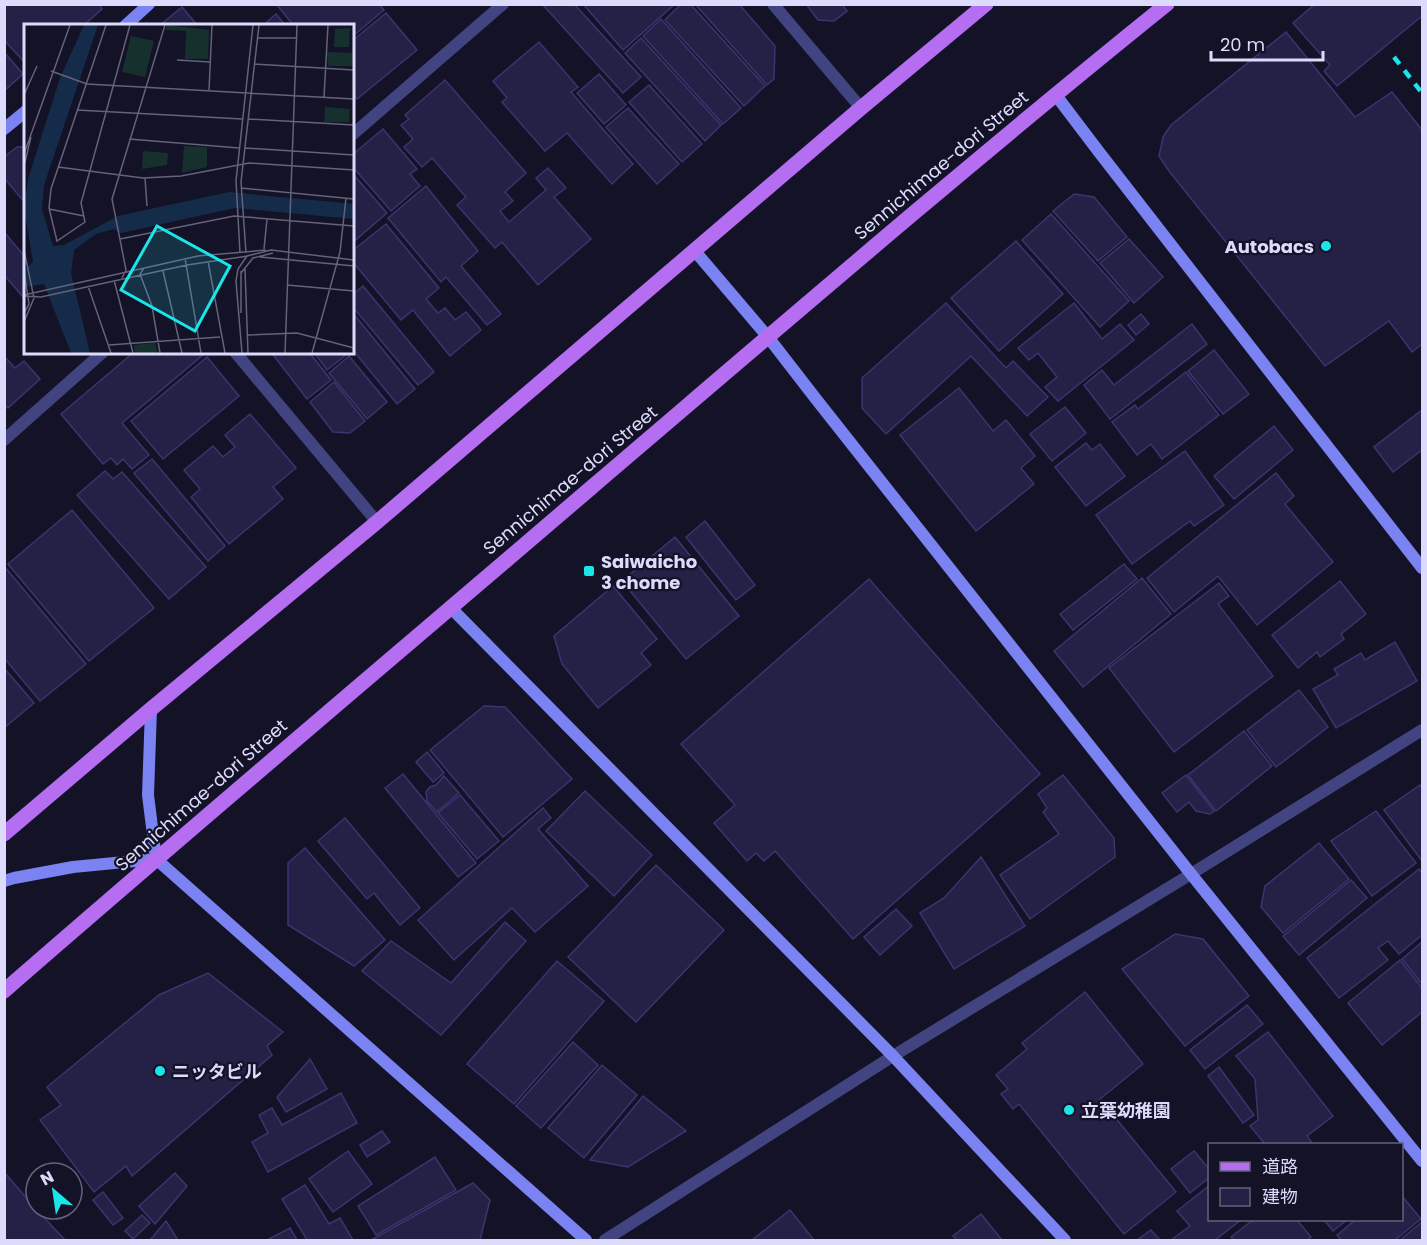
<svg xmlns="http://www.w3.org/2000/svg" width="1427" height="1245" viewBox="0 0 1427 1245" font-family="Poppins,'Noto Sans JP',sans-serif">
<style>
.building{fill:#252046;stroke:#3b346f;stroke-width:1.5}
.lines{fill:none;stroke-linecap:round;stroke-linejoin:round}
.street{stroke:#424481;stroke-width:12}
.secondary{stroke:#7b82f2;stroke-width:12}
.primary{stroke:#b56df1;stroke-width:15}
.rail{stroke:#1ae5e9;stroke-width:4.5;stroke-dasharray:9 8;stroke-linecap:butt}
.poi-dot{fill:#1ae5e9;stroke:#141226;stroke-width:2}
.labels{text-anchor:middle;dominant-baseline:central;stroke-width:4.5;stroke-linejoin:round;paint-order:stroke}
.street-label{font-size:18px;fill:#dcdbfc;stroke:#141226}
.poi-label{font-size:18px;font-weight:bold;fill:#dcdbfc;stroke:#141226;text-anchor:start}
.inset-road{fill:none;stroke:#64627c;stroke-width:1.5}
.view{fill:#1ae5e9;fill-opacity:0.15;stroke:#1ae5e9;stroke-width:3}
.inset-edge{fill:none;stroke:#dcdbfc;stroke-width:3}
</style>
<rect width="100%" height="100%" fill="#141226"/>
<g class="building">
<polygon points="4,4 99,4 102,9 83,26 26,26 26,64 4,40"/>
<polygon points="276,4 379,4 384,10 352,37 352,26 294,26"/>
<polygon points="542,4 574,4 641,77 623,93"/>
<polygon points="583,4 675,4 623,50"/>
<polygon points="681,4 690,4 765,86 744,106 665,20"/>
<polygon points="695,4 739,4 775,46 774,79 767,85"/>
<polygon points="806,4 842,4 847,11 834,21 818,20"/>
<polygon points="1315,4 1422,4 1422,16 1337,86 1324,71 1330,65 1293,23"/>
<polygon points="182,7 198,26 159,26"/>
<polygon points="386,13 417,50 357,99 352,93 352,41"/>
<polygon points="276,14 286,26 262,26"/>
<polygon points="661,19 741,108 723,124 643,36"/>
<polygon points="1286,32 1355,117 1392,92 1422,130 1422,344 1412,352 1389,321 1325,366 1169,171 1159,156 1163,137 1171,125"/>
<polygon points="641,38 721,125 705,141 625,53"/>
<polygon points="539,42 578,87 571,92 633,164 612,184 567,133 545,151 502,102 507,98 493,81"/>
<polygon points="4,52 23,74 4,91"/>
<polygon points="599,74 626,105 604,124 577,93"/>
<polygon points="445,80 526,173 505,192 513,201 500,211 509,222 546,190 536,178 548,168 566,188 554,197 591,239 538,285 502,242 495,248 457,205 466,197 432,158 422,167 404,147 413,139 401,125 409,119 405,115"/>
<polygon points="649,85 702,144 682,162 629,102"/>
<polygon points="628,108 679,164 657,184 606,127"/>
<polygon points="383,129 417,169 410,174 420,186 391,211 352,166 352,155"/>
<polygon points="17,147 26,147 26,204 4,178 4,157"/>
<polygon points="352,173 387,213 352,243"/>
<polygon points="426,186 478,251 461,266 501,314 487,325 446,277 441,282 388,218"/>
<polygon points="1074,194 1094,197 1127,237 1098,261 1053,211"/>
<polygon points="1051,214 1129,301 1100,327 1022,240"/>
<polygon points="386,224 439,288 426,299 438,313 445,308 455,320 466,312 481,330 450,356 413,310 401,320 352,261 352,251"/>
<polygon points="4,232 26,258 26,295 23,297 4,275"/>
<polygon points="1129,239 1163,277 1134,303 1100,263"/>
<polygon points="1016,241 1063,294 999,351 951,298"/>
<polygon points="363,286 434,372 418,385 352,306 352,295"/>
<polygon points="946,303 1006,368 1013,361 1048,397 1027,416 971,356 886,434 862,408 862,378"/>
<polygon points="1074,303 1102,339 1120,324 1134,340 1058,401 1045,387 1057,377 1038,353 1029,360 1018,348"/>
<polygon points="352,312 415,389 397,404 352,349"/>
<polygon points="1141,314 1149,324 1136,335 1128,325"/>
<polygon points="1192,324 1207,344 1110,419 1084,385 1102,370 1114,385"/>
<polygon points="1214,350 1249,394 1223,414 1188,371"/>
<polygon points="134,352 203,352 204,354 122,423 149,455 132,469 123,459 117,465 111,458 103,464 61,414"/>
<polygon points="271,352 309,352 331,380 307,399"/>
<polygon points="314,352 343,352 346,355 327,370"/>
<polygon points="4,356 15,368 24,361 40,379 8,408 4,404"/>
<polygon points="349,356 387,402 367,419 329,373"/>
<polygon points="207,357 239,396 163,459 131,421"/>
<polygon points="1186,372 1219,415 1162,459 1151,444 1137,455 1112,422 1135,405 1138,409"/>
<polygon points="334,382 365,421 350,433 333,432 310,402"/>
<polygon points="959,388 993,431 1006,420 1035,456 1021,468 1034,484 976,531 900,435"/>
<polygon points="1065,407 1086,433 1052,461 1030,434"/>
<polygon points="1422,410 1422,450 1393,472 1374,447"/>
<polygon points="250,414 296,468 273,487 283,499 229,544 191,497 200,489 184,470 213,446 223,457 235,447 225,435"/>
<polygon points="1274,426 1293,450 1234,499 1214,476"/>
<polygon points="1086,443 1092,450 1100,444 1125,476 1086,506 1055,467"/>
<polygon points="1185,451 1224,505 1194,526 1190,521 1132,564 1096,515"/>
<polygon points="152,459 225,546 208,561 134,473"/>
<polygon points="105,471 113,479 122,472 206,567 169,599 77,495"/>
<polygon points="1276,473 1294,496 1285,504 1333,562 1257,625 1218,576 1174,612 1147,578"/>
<polygon points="72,510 154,608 89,661 8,564"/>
<polygon points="705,521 755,585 736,600 686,537"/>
<polygon points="675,537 739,616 686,659 622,581"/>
<polygon points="1124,564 1137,579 1073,630 1060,614"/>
<polygon points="4,566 86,664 40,701 4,658"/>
<polygon points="1142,578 1171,614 1083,687 1054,651"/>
<polygon points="869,579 1040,774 853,939 775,851 764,861 756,853 747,861 714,823 735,805 681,744"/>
<polygon points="1340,581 1366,614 1341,634 1344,639 1320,657 1317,652 1298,668 1272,635"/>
<polygon points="1219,583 1229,596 1218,604 1273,676 1174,752 1109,668"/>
<polygon points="613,586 657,639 641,653 651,665 598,708 562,664 554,636"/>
<polygon points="1395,642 1417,681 1336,728 1313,689 1338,675 1334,669 1361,653 1365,660"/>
<polygon points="4,668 34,703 4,728"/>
<polygon points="1299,690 1328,727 1276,767 1247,730"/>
<polygon points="484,706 505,707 572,779 503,837 430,750"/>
<polygon points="1244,731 1272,766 1216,811 1188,775"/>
<polygon points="427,752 444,773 433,782 416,762"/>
<polygon points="403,774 476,863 458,877 385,788"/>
<polygon points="1063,775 1114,838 1115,857 1030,919 1000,875 1059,834 1043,812 1047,808 1038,794"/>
<polygon points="1186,775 1214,811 1210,814 1196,811 1189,802 1177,812 1162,793"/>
<polygon points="444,776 459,793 437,812 427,801 426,792 430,787 436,785"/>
<polygon points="1420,785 1422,788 1422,861 1384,810"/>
<polygon points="585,791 652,855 614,896 546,831"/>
<polygon points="460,795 499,841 477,859 438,813"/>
<polygon points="543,808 551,818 538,829 588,886 535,932 512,908 454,960 418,920"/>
<polygon points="1376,811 1416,863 1372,896 1331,841"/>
<polygon points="345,818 420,908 400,925 374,893 367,899 318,841"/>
<polygon points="1319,843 1349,879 1283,933 1261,907 1265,886"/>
<polygon points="305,848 385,940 354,966 288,925 288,863"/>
<polygon points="981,857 1025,926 954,969 920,913 944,898"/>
<polygon points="656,865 724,930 636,1022 568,957"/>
<polygon points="1419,869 1422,873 1422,935 1399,954 1388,941 1378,948 1388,960 1339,998 1307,958"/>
<polygon points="1351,880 1367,898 1299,955 1283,936"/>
<polygon points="896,909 912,926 880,955 864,937"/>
<polygon points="505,922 526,941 441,1035 362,971 391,941 451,983"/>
<polygon points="1175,934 1203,939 1249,996 1185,1046 1122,969"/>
<polygon points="1422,942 1422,984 1402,959"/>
<polygon points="1400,960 1422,988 1422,1012 1382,1045 1348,1003"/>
<polygon points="557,961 604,1001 514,1104 467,1064"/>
<polygon points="208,973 283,1032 267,1046 272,1055 132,1176 126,1166 94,1192 40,1120 61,1105 47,1087 159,995"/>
<polygon points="1085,992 1143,1064 1100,1099 1176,1192 1124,1234 1019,1104 1013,1109 1001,1094 1008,1089 996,1075 1027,1049 1022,1043"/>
<polygon points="1247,1005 1263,1024 1205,1069 1190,1050"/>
<polygon points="1268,1032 1333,1116 1307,1136 1313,1144 1265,1144 1250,1126 1258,1120 1255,1079 1236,1056"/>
<polygon points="573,1042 598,1065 541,1128 516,1106"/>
<polygon points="310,1059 327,1089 286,1112 277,1097"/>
<polygon points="602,1065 637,1095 584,1158 548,1128"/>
<polygon points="1219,1067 1254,1115 1243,1123 1208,1076"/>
<polygon points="341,1093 357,1123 268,1172 252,1142 268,1133 259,1115 272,1108 282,1125"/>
<polygon points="643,1096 686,1131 628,1167 590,1160"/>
<polygon points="382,1131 390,1142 367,1157 360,1145"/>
<polygon points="348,1151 372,1184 333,1212 309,1179"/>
<polygon points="1194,1151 1210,1170 1210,1177 1190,1193 1171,1169"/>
<polygon points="435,1157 456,1190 376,1235 358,1206"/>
<polygon points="4,1172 36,1209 65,1240 4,1240"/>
<polygon points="175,1173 187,1186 155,1224 139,1206"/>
<polygon points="473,1183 490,1200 480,1240 371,1240"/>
<polygon points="305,1185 329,1224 340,1218 353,1240 307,1240 282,1199"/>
<polygon points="1210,1185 1210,1220 1241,1220 1215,1240 1171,1240 1190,1226 1177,1211"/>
<polygon points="103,1192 123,1218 113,1225 93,1200"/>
<polygon points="1402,1196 1421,1219 1395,1240 1341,1240 1337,1235 1355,1220 1402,1220"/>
<polygon points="790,1210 814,1240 752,1240"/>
<polygon points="981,1214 1002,1240 957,1240 953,1236"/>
<polygon points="142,1215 150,1223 133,1239 125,1231"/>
<polygon points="1253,1220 1297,1220 1311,1237 1307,1240 1234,1240 1231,1237"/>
<polygon points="1324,1220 1347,1220 1333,1231"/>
<polygon points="166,1221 178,1240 150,1240"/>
<polygon points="1422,1222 1422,1240 1400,1240"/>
<polygon points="290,1228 297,1240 267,1240"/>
<polygon points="1151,1230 1160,1240 1137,1240"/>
</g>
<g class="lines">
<g class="street">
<polyline points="773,4 861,108"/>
<polyline points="352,135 503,4"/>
<polyline points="235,352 377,522"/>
<polyline points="4,440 103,352"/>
<polyline points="605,1240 893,1056 1191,874 1422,730"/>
</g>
<g class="secondary">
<polyline points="125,26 149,4"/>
<polyline points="1055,94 1099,152 1422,568"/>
<polyline points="4,129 26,111"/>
<polyline points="694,250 768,337 816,399 1191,874 1422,1161"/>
<polyline points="450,607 893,1056 1065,1240"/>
<polyline points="151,709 148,795 156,859 586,1240"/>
<polyline points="4,881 14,878 73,867 156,859"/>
</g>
<g class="primary">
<polyline points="4,834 151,709 377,522 861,108 986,4"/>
<path d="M4,991c195,-170 392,-336 588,-504 190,-162 380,-326 575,-483"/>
</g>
<polyline class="rail" points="1394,57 1422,93"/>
</g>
<g class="poi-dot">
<circle cx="1326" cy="246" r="6"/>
<rect x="583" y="565" width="12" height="12" rx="3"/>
<circle cx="160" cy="1071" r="6"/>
<circle cx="1069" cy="1110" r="6"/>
</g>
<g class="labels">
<g class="street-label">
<text transform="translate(941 165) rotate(-40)">Sennichimae-dori Street</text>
<text transform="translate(570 480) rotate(-40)">Sennichimae-dori Street</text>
<text transform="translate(201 795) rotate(-41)">Sennichimae-dori Street</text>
</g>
<g class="poi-label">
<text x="1314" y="246" text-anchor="end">Autobacs</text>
<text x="601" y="561">Saiwaicho<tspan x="601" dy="21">3 chome</tspan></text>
<text x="172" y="1071">ニッタビル</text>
<text x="1081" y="1110">立葉幼稚園</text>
</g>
</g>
<g transform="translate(24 24)">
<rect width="330" height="330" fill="#141226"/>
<path d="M143,1l42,5 -1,29h-23l1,-28 -21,-1zM326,4l-1,19h-15l1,-18zM107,12l23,5 -9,36 -23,-5zM303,28l26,1 -1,13h-24zM301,83l25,2 -1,13h-25zM160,122l23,1v20l-25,6zM119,127l25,2 -1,12 -25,4zM131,319l3,10h-23l-1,-8z" fill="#16302d"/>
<path d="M60,1h14l-54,160 -2,24 11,37 11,-1 54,-29 111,-24 125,12v15l-119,-11 -114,25 -7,-4 -18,5 -22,16 -3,23 19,80h-19l-27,-69 -20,3v-17l9,-8 -9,-54 4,-29 32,-101z" fill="#142c49"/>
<path class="inset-road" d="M82,1l-55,164 -2,19 8,33 28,-19 -4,-19 49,-178M234,14h38M153,36l33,2M230,40l100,6M27,47l36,13 267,15M185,66l3,-65M0,71l13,-29M300,73l4,-72M53,86l165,9M224,95l106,6M105,115l110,9M221,124l109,7M0,130l46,-129M0,142l7,-29M34,143l85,11 38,-2 68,-13 105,7M121,154l2,28M217,164l113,11M25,185l35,7M96,215l114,-23 120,10M240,225l3,-30M0,226l10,48 -10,24M216,229l-4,-72 17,-156M222,229l-5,-71 18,-157M236,233l94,9M161,234l16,95M184,237l17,92M120,244l-4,6 12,32 8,47M221,245l3,84M0,247l5,33 -5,9M139,247l19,82M217,247v42M217,249l12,-15 20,-5M98,254l4,-8 -14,-71 53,-174M90,256l19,73M263,261l67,6M64,262l23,67M0,271l174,-39 68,-6M0,272l17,1 146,-32 61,-9M224,311l49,-2 57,15M85,321l111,-8M218,329l-6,-72 2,-12 9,-13 24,-6 83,10M261,329l12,-328M288,329l28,-101 6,-54"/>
<path class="view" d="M133,202l73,40 -35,65 -74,-41z"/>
<rect width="330" height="330" class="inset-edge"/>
</g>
<rect width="1427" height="1245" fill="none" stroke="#dcdbfc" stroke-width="12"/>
<rect x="1208" y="1143" width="195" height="78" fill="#141226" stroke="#64627c" stroke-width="1.5"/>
<rect x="1220" y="1162" width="30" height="9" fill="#b56df1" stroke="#64627c" stroke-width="1.5"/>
<text x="1262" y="1173" font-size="18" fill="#dcdbfc">道路</text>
<rect x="1220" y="1188" width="30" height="18" fill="#252046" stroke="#64627c" stroke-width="1.5"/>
<text x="1262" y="1203" font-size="18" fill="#dcdbfc">建物</text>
<g transform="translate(54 1191) rotate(331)"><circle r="28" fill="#141226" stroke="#64627c" stroke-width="1.5"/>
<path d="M0-4.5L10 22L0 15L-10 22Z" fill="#1ae5e9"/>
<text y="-9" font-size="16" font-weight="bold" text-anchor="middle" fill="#dcdbfc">N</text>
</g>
<path d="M1211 51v9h112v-9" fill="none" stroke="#dcdbfc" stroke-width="3"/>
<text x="1220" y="51" font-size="18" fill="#dcdbfc" stroke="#141226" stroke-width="4.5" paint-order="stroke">20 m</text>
</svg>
